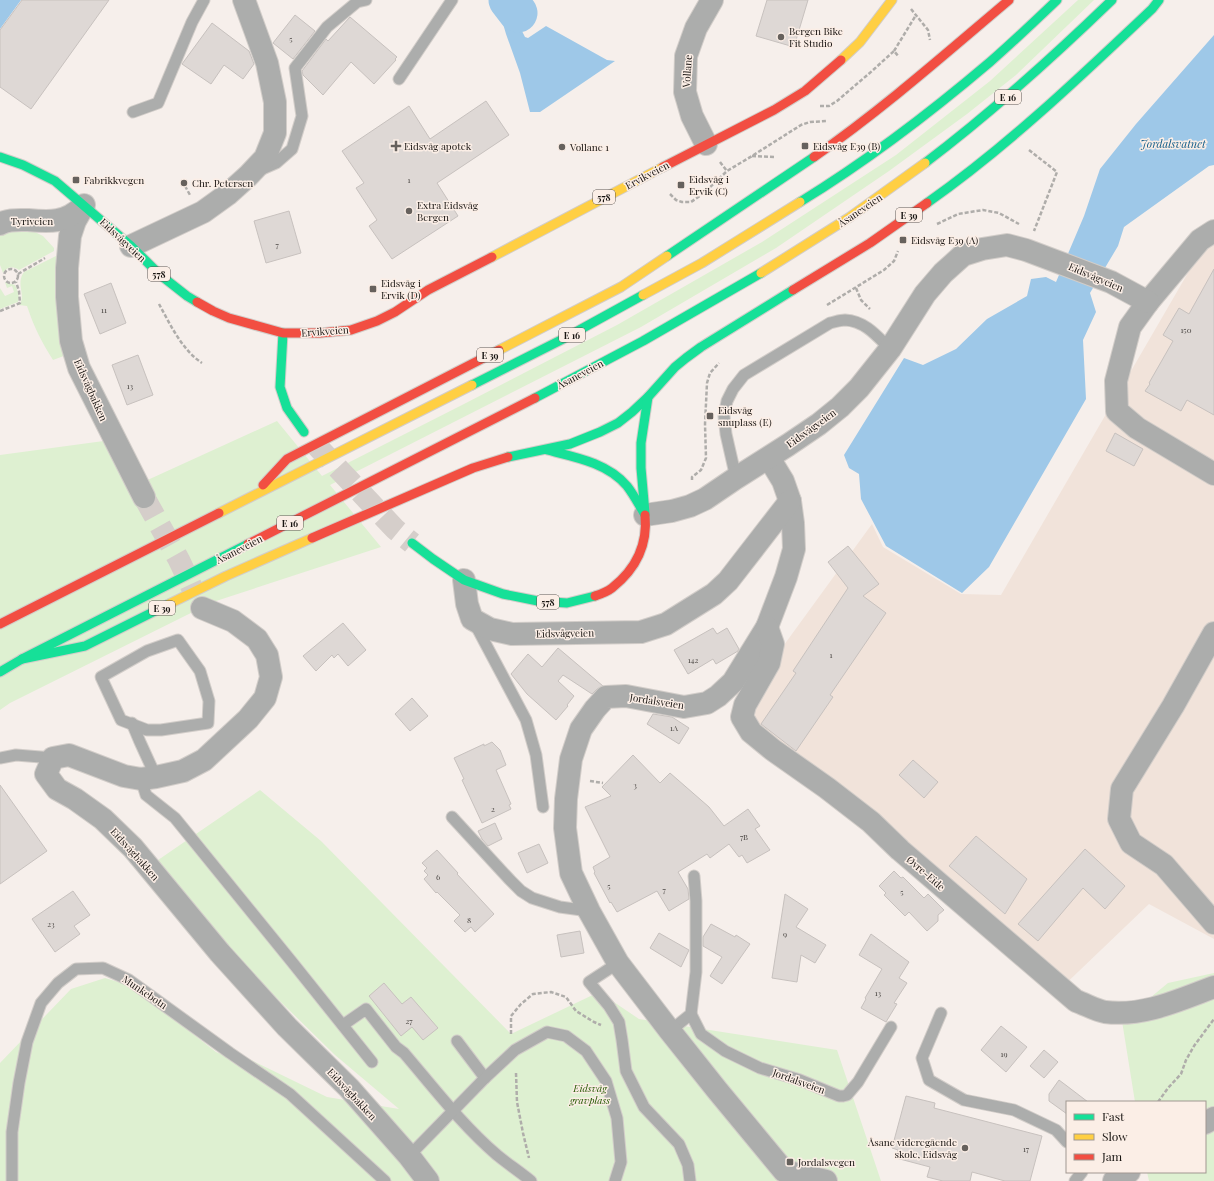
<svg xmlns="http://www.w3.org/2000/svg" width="1214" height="1181" viewBox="0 0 1214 1181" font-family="'Playfair Display',serif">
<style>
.built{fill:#f1e3da}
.green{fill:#def0d1}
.water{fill:#9ec8e8}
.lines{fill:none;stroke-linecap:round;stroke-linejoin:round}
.river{stroke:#9ec8e8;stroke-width:39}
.building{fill:#ded8d5;stroke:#c7c1be}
.street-tunnel{stroke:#d5ceca;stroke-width:22;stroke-dasharray:22 11;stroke-linecap:butt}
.primary-tunnel{stroke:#d5ceca;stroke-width:22;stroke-dasharray:22 11;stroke-linecap:butt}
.lane-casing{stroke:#d2cdc9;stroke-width:13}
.street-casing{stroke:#d2cdc9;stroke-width:24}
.fast-casing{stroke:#d2cdc9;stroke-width:11}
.slow-casing{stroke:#d2cdc9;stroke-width:11}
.jam-casing{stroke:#d2cdc9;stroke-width:11}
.path{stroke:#afadaa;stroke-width:2.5;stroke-dasharray:4 2;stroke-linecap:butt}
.lane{stroke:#acadac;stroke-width:11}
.street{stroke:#acadac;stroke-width:22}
.fast{stroke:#16e098;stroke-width:9}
.slow{stroke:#ffcf43;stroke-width:9}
.jam{stroke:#f24e42;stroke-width:9}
.poi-dot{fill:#66615d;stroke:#fbeee6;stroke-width:1.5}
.labels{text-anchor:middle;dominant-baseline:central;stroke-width:3;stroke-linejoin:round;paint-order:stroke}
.number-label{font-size:8px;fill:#4a4643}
.shield{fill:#fbeee6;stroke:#5c5551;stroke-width:1}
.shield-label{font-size:9px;font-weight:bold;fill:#181411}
.poi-label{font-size:10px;fill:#181411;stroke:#fbeee6;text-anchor:start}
.street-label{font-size:10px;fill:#181411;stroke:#fbeee6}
.park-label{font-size:10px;font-style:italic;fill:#245900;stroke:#fbeee6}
.water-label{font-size:11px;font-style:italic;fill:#0f5b88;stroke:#fbeee6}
</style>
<rect width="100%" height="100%" fill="#f6efeb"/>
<polygon class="built" points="1214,228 1214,939 1149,904 1055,994 739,707 872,524 883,547 961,594 1001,595"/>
<g class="green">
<polygon points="1078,0 1094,0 1016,75 967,114 889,171 776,248 641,327 330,485 381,547 213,602 10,703 0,710 0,455 111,440 130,488 277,421 322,476 464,404 617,325 762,242 896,155 990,81"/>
<path d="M29,229l14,7 11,12v3l-35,19c-6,-4 -11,-4 -16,3l-3,-8v-30l3,-3z"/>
<path d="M56,256l3,1 10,97 -16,6c-12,-19 -19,-33 -26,-54l-8,-1c8,-9 -4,-21 5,-33z"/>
<path d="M5,282l10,3c3,6 5,11 3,17l-18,7v-21l5,8 9,-4 -2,-6 -5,2z"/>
<polygon points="260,790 321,841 511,1034 599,992 639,1019 837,1050 881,1181 0,1181 0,1063 71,989 105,978 132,986 216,1052 235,1060 245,1057 327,1097 399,1109 335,1055 145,869"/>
<polygon points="1214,973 1214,1181 1149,1181 1147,1172 1205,1172 1205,1102 1135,1102 1122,1021 1168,983"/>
</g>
<g class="water">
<polygon points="0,0 21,0 0,29"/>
<polygon points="496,0 508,0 518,13 519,25 525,37 528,38 546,26 607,60 615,61 540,112 530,112 520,73 506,34"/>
<polygon points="1214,35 1214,165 1209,166 1124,227 1118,246 1090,293 1096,312 1083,340 1086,399 989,567 962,593 886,546 861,499 859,474 849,468 844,455 904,358 923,365 956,349 987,319 1027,296 1031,279 1046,277 1056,282 1084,216 1100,169 1136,124"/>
</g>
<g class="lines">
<polyline class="river" points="508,0 518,13"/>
</g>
<g class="building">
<polygon points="22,0 109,0 31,109 0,87 0,30"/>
<polygon points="767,0 808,0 794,47 756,36"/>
<polygon points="295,15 315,31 293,59 273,43"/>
<polygon points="350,17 397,57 395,59 396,60 374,84 351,62 323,95 303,75 302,71 326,39 328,41"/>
<polygon points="212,23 249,51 254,64 243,79 224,65 211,84 182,64"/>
<polygon points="486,101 509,135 437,183 458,216 392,259 369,226 377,220 356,188 364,183 342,151 409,106 430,139"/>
<polygon points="289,211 301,253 266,263 254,221"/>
<polygon points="1214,269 1214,415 1187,400 1181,411 1145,391 1150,384 1149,383 1173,341 1163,335 1179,308 1189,314"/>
<polygon points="111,283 126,323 100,334 84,294"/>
<polygon points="138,355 153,395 127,405 112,365"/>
<polygon points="1115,433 1143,449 1134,466 1106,451"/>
<polygon points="848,546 879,584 863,596 886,613 830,695 833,697 796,751 761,724 796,673 793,671 848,588 828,562"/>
<polygon points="343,623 366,650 348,666 338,654 334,658 332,655 316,671 303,656"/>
<polygon points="713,628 717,634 727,628 739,649 738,651 716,664 713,659 688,674 674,650"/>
<polygon points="558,648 603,686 597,689 592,694 563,675 558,681 574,696 567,705 568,706 556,720 527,694 511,674 528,654 542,667"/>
<polygon points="412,698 428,716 410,731 395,714"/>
<polygon points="653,714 672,717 689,728 679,744 647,724"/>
<polygon points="492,742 500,750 506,765 496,770 511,804 509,805 511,809 482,823 462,780 464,779 454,758 484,744 484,746"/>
<polygon points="633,755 660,783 670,773 709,807 724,826 748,809 760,826 755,829 770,850 747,863 742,855 739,857 729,844 710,858 707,854 678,872 688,889 689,899 669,911 657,891 617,912 611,902 610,903 594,873 595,872 593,867 610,857 585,807 611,796 602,787"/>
<polygon points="913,760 938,782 924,798 899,775"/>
<polygon points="0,785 47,851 0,884"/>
<polygon points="495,823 502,839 488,846 482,839 478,831"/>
<polygon points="976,836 1027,879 1005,914 949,866"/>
<polygon points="539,844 548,863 527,873 518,853"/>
<polygon points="1085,849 1125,886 1105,909 1083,888 1038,941 1018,924"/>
<polygon points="437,850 458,873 457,874 494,914 475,932 471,927 465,932 454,921 460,915 437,892 436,893 424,879 428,875 424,871 427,868 422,863"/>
<polygon points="894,871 901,878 903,877 924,898 928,894 944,910 938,915 938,921 927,931 909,912 905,916 884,895 886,893 879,886"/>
<polygon points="73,891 90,915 74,926 80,934 55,952 32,919"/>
<polygon points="785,894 808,909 796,927 826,945 815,963 801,955 797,982 772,978"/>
<polygon points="711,924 735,937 736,935 750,944 722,984 710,976 722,957 703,946 703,937"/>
<polygon points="580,931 584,953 561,957 557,935"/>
<polygon points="659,933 689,950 681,967 650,948"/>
<polygon points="871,934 909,962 899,978 907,983 894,1003 897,1004 886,1022 861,1008 866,999 865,998 882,969 859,955"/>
<polygon points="384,983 402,1004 411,997 438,1028 423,1040 412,1027 401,1036 369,996"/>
<polygon points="1001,1026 1027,1047 1006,1072 981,1050"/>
<polygon points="1044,1050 1058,1062 1044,1078 1030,1066"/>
<polygon points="1059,1080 1067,1086 1088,1102 1067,1102 1067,1114 1049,1101 1049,1094"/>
<polygon points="906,1096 935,1103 934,1108 1042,1136 1030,1181 1005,1181 972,1172 970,1181 943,1181 927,1177 930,1167 896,1158 898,1150 892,1148"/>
</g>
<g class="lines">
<polyline class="street-tunnel" points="144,497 179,560 194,592"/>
<polyline class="primary-tunnel" points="315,444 395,529 412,543"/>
<g class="lane-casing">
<g id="lane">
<polyline points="399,79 452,0"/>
<polyline points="133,112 158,103 192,22 204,0"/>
<polyline points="260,170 276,163 292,149 302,116 295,68 327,27 357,2 366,0"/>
<path d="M736,478l-10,-44 -2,-18 3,-15 6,-12 11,-14 86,-52c5,-1 10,-3 15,-3 20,1 32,16 45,29"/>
<polyline points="475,624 526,720 536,755 543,807"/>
<polygon points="178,640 200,671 209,701 208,723 161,730 147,730 121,720 101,677 147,651"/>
<polyline points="132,723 140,742 156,777"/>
<polyline points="0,758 16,755 53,758"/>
<polyline points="141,779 146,795 175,818 292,962 372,1062"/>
<polyline points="452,817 510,880 521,891 532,898 560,907 589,911"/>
<polyline points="618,963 589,982 609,1006 619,1022 622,1040 626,1071 644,1107 679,1144 688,1165 690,1181"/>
<polyline points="941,1013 922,1058 929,1080 964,1100 1014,1110 1056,1130 1067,1142"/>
<polyline points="691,1014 701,1034 725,1051 760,1068 800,1080 839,1096 843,1096 847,1095 858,1082 891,1027"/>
<path d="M343,1025l23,-16 30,38 8,6c30,35 58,72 93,102 11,9 23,17 34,26"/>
<polyline points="670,1031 691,1014 696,972 696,901 694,876"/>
<polyline points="457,1041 485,1078"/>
<polyline points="409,1156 485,1078 515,1050 547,1032 566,1036 586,1051 606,1081 617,1118 621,1162 615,1181"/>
<polyline points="12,1181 12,1132 19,1083 27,1042 41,1003 58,983 76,969 103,968 129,980 230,1053 290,1094 385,1181"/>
<polyline points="1075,1181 1082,1172"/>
</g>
</g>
<g class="street-casing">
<g id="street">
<polyline points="706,144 692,116 685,92 686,56 696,28 712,0"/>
<polyline points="84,205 75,221 70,236 67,268 67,297 71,341 79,368 144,497"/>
<path d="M0,224c8,-5 18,-4 28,-4 22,2 38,3 55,-14"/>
<polyline points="1214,231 1200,240 1148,302 1130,327 1116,381 1117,411 1137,428 1214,474"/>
<polyline points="131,246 203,212 228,194 248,176 265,158 275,133 275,102 267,63 244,0"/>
<polyline points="769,458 783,481 790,501 793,523 794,549 786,577 767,627 733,682 718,696 707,703 684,707 626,696 606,697 595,709 581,729 571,759 566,799 565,828 571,873 589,911 618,963 670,1031 717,1090 784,1171 826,1181"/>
<polyline points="645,515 672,511 690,506 705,499 736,478 788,445 819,424 840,407 859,388 890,349 925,294 943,273 963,255 982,249 1007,245 1026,250 1111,282 1148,302"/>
<polyline points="464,580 467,604 472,619 490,629 512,634 641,632 666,624 714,594 728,581 790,501"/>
<polyline points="202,608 233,621 257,639 267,655 271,677 265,698 248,719 204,760 183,771 156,777 141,779 124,776 69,755 53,758 46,774 57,789 75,799 103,819 133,848 220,953 287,1027 349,1088 409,1156 428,1181"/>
<path d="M767,627l6,17 -4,19 -24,42 -3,12 9,15 22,18 54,38 44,34 29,28 176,151c9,3 19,9 29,11 38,5 74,-12 109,-25"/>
<polyline points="1214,633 1173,706 1122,789 1119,819 1131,843 1164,865 1214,923"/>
<polyline points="1205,1123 1214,1118"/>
<polyline points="1114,1181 1129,1172"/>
</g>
</g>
<g class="fast-casing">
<g id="fast">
<polyline points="0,157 23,165 55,181 131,246 159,274 187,296 197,302"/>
<path d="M925,163c66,-50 127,-105 187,-163"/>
<path d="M800,202c67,-41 130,-89 190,-140 23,-20 45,-41 67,-62"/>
<path d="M927,203c81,-57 153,-126 225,-194l7,-9"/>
<polyline points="667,256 814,157"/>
<polyline points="283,333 280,387 287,408 304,432"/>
<polyline points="472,385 563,339 643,295"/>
<polyline points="535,398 643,341 761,273"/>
<path d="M547,450c28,7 61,13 80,36 7,9 12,19 18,29"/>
<polyline points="508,457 570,444 600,432 618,423 632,412 648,397 675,367 686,358 701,347 793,290"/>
<polyline points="645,513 641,468 641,443 648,397"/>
<polyline points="412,543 433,559 464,580 503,594 538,601 567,603 595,596"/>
<polyline points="22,659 85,646 169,604"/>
<polyline points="0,672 22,659 248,544"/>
</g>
</g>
<g class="slow-casing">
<g id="slow">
<polyline points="841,60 860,42 892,0"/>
<polyline points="492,257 663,167"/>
<polyline points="761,273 850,217 925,163"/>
<polyline points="643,295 702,263 800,202"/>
<polyline points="499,350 621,287 667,256"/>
<polyline points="219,513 472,385"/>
<polyline points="169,604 226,576 312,538"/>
</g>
</g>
<g class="jam-casing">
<g id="jam">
<path d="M814,157c69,-48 131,-103 195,-157"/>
<polyline points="663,167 774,110 805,91 841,60"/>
<polyline points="793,290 870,243 927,203"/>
<polyline points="197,302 213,311 229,318 283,333 320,333 351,330 377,321 395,312 428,290 492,257"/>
<polyline points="263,485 287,459 499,350"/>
<polyline points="312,538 473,468 508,457"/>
<polyline points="248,544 535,398"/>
<path d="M595,596c6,-2 12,-4 17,-8 24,-19 36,-42 33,-73"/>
<polyline points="0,624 219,513"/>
</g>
</g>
<g class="path">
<polyline points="911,9 928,30 930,40"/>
<polyline points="894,51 916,15"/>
<polyline points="820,106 829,106 837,101 872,71 894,51 899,57"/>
<polyline points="1029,150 1057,172 1034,231"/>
<polyline points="752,156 775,157"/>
<polyline points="720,162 727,171"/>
<polyline points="185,186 190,195"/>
<polyline points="670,194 676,200 682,202 691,202 704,193 727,171 752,156 801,125 810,122 826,121"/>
<polyline points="937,224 958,214 983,210 999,213 1019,224"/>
<circle cx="11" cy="276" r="7"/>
<polyline points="18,274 45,258"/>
<polyline points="856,288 861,300 870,309"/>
<path d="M159,304c11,20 23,46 43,59"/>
<polyline points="827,305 884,270 894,261 898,251"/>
<polyline points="0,311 20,303 19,291 16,282"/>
<polyline points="692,480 692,477 701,470 706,458 705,424 707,383 710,373 719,363"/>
<polyline points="590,781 603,783"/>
<polyline points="511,1034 511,1016 521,1004 533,994 551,992 566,997 576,1011 594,1022 601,1025"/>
<polyline points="516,1073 517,1102 523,1133 529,1158"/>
<polyline points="1158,1102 1168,1088 1181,1074 1186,1060 1194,1046 1214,1019"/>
</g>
<use href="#lane" class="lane"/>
<use href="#street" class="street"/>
<use href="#fast" class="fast"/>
<use href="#slow" class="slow"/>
<use href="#jam" class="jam"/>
</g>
<g class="poi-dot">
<circle cx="781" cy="37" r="4"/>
<path d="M394 140h4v4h4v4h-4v4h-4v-4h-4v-4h4z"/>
<rect x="801" y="142" width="8" height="8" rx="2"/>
<circle cx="562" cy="147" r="4"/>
<rect x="72" y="176" width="8" height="8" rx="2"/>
<circle cx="184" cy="183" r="4"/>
<rect x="677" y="181" width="8" height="8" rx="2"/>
<circle cx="409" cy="211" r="4"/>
<rect x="899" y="236" width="8" height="8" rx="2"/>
<rect x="369" y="285" width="8" height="8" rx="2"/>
<rect x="706" y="412" width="8" height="8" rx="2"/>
<circle cx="965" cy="1148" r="4"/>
<rect x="786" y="1158" width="8" height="8" rx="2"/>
</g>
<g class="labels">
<g class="number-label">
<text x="291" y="38">5</text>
<text x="409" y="179">1</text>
<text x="277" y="244">7</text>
<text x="104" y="309">11</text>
<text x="1186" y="329">150</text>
<text x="130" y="385">13</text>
<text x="831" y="654">1</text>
<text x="693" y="659">142</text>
<text x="674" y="727">1A</text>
<text x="635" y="784">3</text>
<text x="493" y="808">2</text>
<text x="744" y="836">7B</text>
<text x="438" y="876">6</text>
<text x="609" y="885">5</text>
<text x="664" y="889">7</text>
<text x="902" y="891">5</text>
<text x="469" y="919">8</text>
<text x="51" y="923">23</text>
<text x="785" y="933">9</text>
<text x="878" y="992">13</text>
<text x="409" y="1020">27</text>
<text x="1004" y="1053">19</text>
<text x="1026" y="1148">17</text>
</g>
<g class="shield">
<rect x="995" y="90" width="26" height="14" rx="3"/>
<rect x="593" y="190" width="22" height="14" rx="3"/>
<rect x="896" y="208" width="26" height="14" rx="3"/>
<rect x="148" y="267" width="22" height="14" rx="3"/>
<rect x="559" y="328" width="26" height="14" rx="3"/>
<rect x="477" y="348" width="26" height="14" rx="3"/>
<rect x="277" y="516" width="26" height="14" rx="3"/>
<rect x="537" y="595" width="22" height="14" rx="3"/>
<rect x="149" y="601" width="26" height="14" rx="3"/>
</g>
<g class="shield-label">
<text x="1008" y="97">E 16</text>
<text x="604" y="197">578</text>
<text x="909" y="215">E 39</text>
<text x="159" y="274">578</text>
<text x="572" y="335">E 16</text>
<text x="490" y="355">E 39</text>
<text x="290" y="523">E 16</text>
<text x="548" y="602">578</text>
<text x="162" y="608">E 39</text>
</g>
<g class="poi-label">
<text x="789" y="31">Bergen Bike<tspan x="789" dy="12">Fit Studio</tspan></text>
<text x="404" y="146">Eidsvåg apotek</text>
<text x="813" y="146">Eidsvåg E39 (B)</text>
<text x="570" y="147">Vollane 1</text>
<text x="689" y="179">Eidsvåg i<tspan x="689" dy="12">Ervik (C)</tspan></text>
<text x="84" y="180">Fabrikkvegen</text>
<text x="192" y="183">Chr. Petersen</text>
<text x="417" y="205">Extra Eidsvåg<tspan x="417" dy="12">Bergen</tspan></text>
<text x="911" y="240">Eidsvåg E39 (A)</text>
<text x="381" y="283">Eidsvåg i<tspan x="381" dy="12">Ervik (D)</tspan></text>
<text x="718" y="410">Eidsvåg<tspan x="718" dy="12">snuplass (E)</tspan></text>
<text x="957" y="1142" text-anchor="end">Åsane videregående<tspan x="957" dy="12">skole, Eidsvåg</tspan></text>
<text x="798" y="1162">Jordalsvegen</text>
</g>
<g class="street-label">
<text transform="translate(687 71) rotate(-86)">Vollane</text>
<text transform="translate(647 175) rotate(-28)">Ervikveien</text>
<text transform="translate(860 210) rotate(-34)">Åsaneveien</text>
<text x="32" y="221">Tyriveien</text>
<text transform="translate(123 240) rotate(43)">Eidsvågveien</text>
<text transform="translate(1096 277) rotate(23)">Eidsvågveien</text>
<text transform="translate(325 331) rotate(-4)">Ervikveien</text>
<text transform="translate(580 374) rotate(-28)">Åsaneveien</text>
<text transform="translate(91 390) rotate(66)">Eidsvågbakken</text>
<text transform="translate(811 428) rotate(-36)">Eidsvågveien</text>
<text transform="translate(239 549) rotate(-27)">Åsaneveien</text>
<text transform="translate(565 633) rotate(-1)">Eidsvågveien</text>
<text transform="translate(657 701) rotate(9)">Jordalsveien</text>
<text transform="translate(135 854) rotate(48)">Eidsvågbakken</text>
<text transform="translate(926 873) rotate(41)">Øvre-Eide</text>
<text transform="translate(145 992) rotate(34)">Munkebotn</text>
<text transform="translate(799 1081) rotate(20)">Jordalsveien</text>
<text transform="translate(352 1094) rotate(47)">Eidsvågbakken</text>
</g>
<g class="park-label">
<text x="590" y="1088">Eidsvåg<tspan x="590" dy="12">gravplass</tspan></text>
</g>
<g class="water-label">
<text x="1173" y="143">Jordalsvatnet</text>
</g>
</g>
<rect x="1066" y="1101" width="140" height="72" fill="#fbeee6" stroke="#a09791"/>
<rect x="1074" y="1114" width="20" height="6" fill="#16e098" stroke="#a09791"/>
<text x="1102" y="1121" font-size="12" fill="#181411">Fast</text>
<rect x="1074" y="1134" width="20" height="6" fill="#ffcf43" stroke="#a09791"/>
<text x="1102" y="1141" font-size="12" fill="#181411">Slow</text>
<rect x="1074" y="1154" width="20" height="6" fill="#f24e42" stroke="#a09791"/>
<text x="1102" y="1161" font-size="12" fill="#181411">Jam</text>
</svg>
